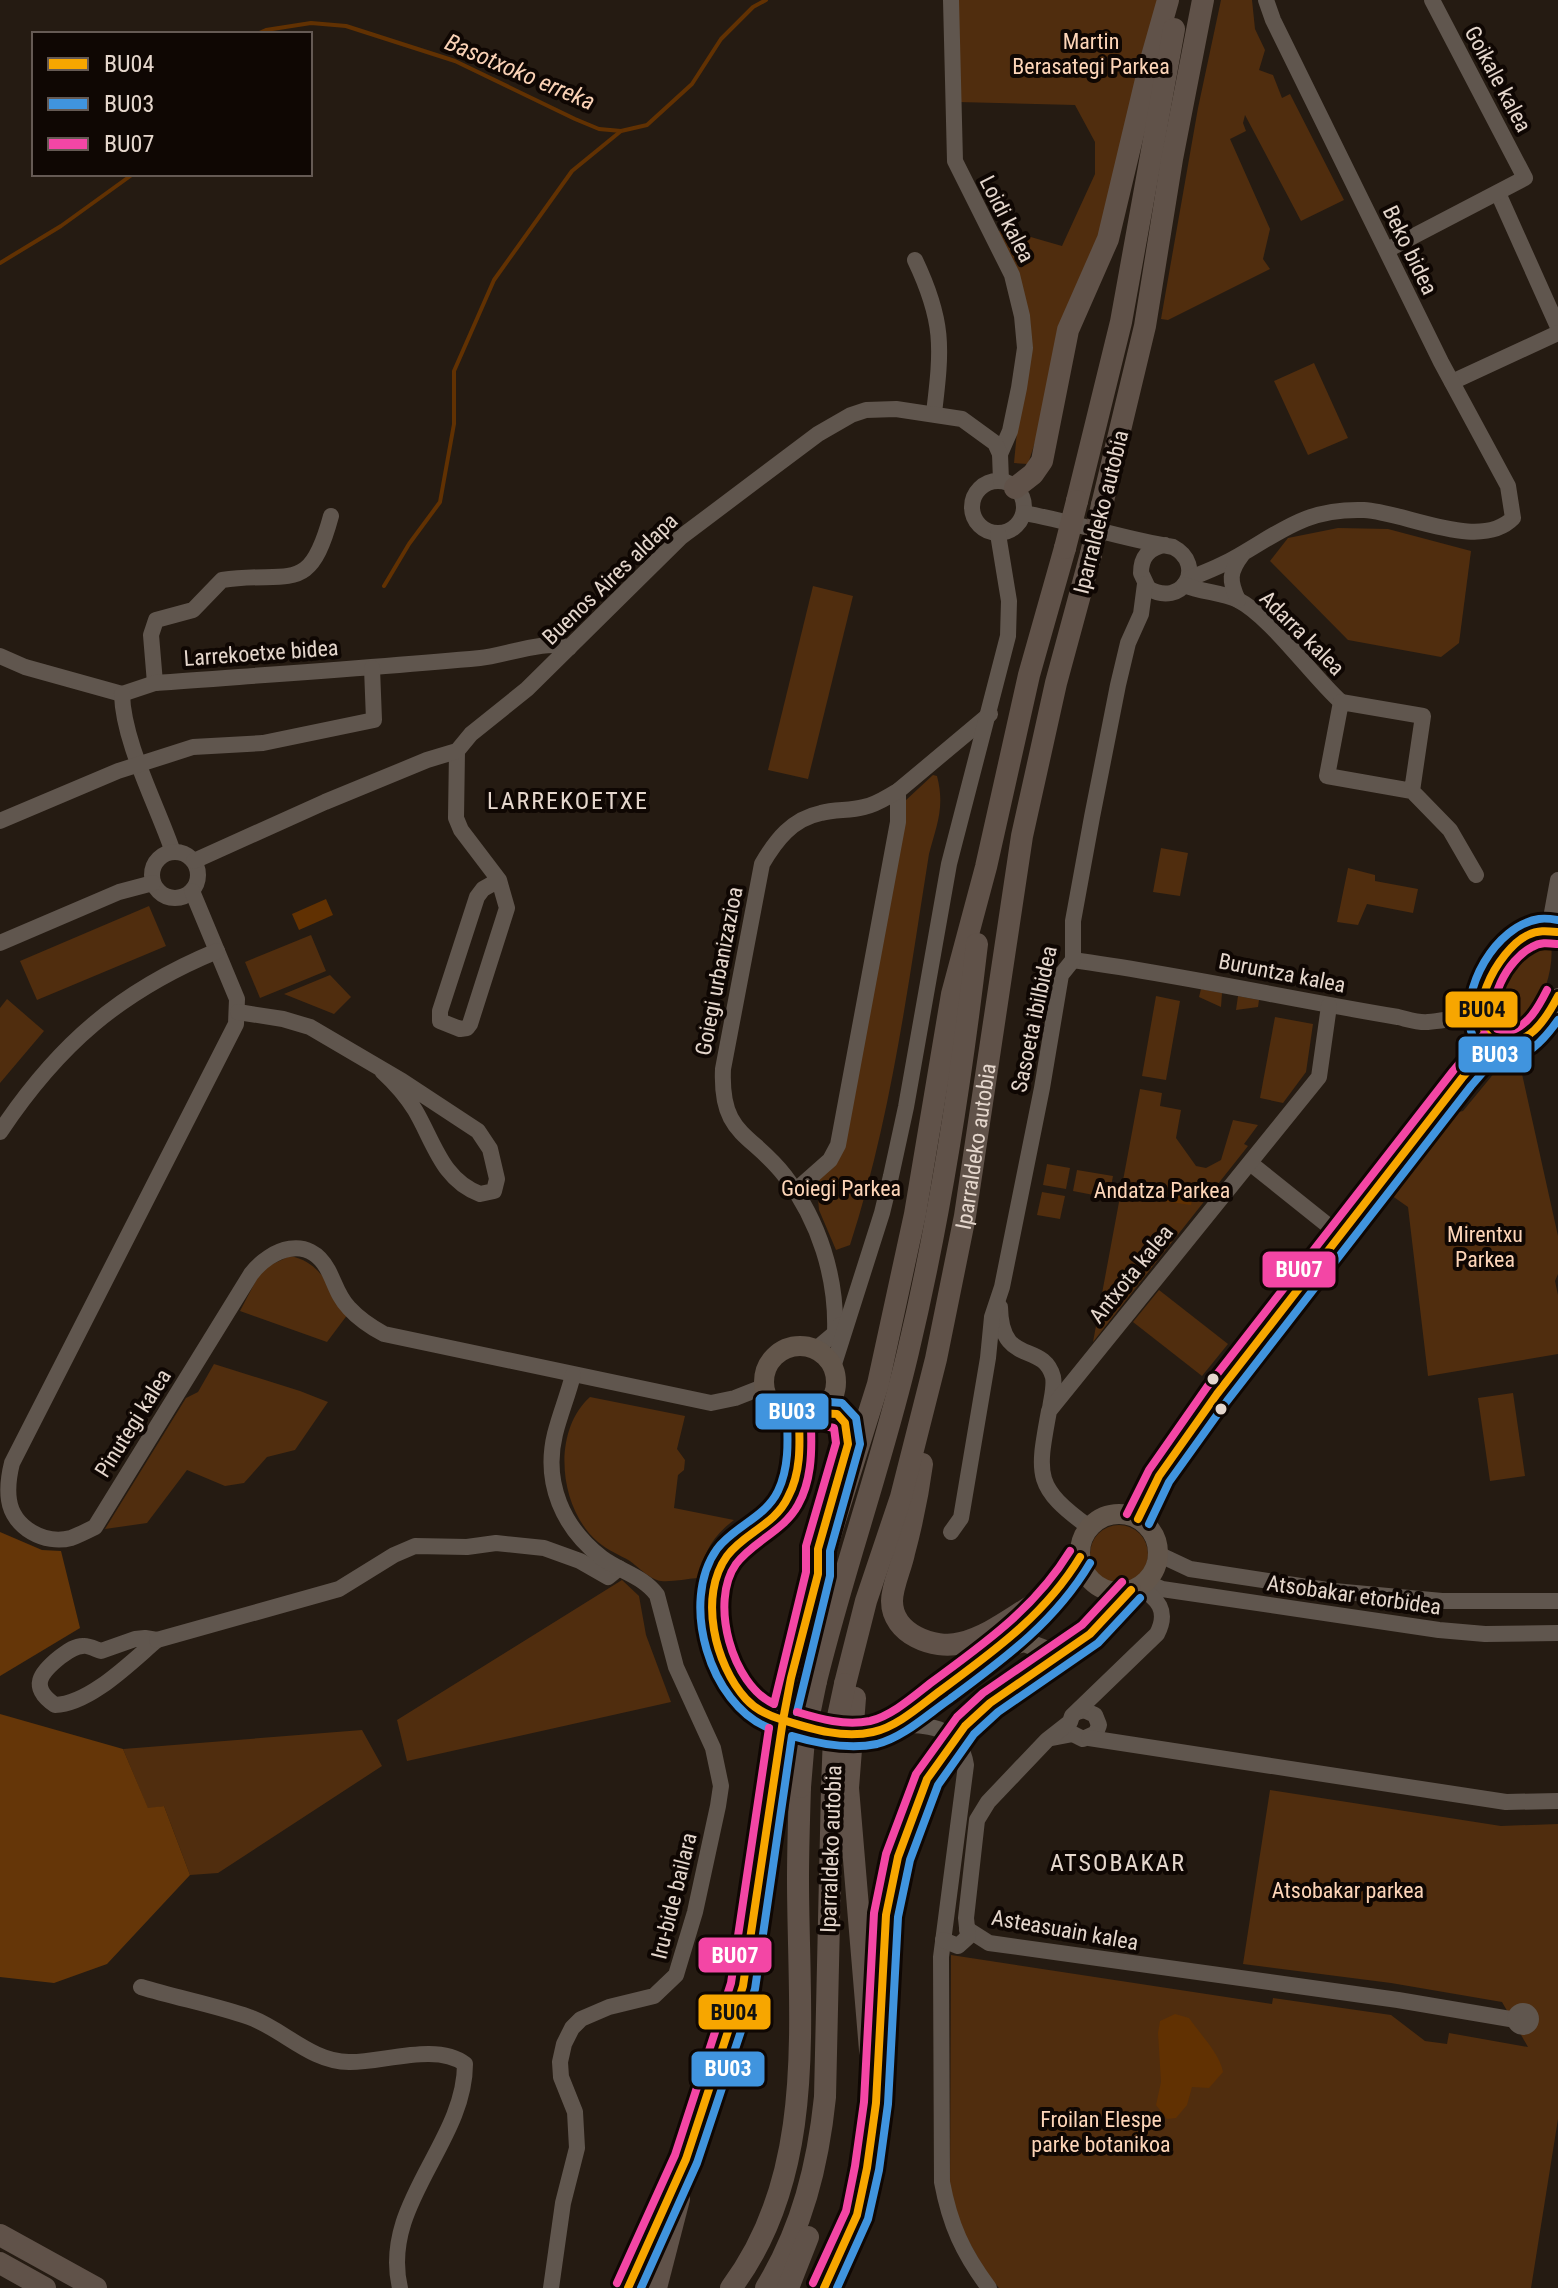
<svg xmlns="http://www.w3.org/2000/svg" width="1558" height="2288" viewBox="0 0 1558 2288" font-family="'Roboto Condensed',sans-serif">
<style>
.green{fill:#502d0e}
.forest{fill:#653608}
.water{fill:#613102}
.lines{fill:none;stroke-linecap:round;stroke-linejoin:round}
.stream{stroke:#613102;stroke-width:4}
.minor{stroke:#60564e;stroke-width:16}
.major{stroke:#63564b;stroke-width:20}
.highway{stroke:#605249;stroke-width:22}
.major-bridge{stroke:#63564b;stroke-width:20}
.highway-bridge{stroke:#605249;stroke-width:22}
.bus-1-casing{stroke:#0f0703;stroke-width:14}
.bus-2-casing{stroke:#0f0703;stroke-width:14}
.bus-3-casing{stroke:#0f0703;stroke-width:14}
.bus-1{stroke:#f7a600;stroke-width:8}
.bus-2{stroke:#4094de;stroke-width:8}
.bus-3{stroke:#f346a5;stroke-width:8}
.bus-dot{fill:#e5d7cd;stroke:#0f0703;stroke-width:3}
.labels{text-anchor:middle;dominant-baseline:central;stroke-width:8;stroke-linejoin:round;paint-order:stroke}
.park-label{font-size:22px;fill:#fdd5b8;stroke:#0f0703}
.street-label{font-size:22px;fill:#e5d7cd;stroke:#0f0703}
.water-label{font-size:24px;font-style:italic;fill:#fad2b6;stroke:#0f0703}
.neighbourhood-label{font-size:24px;letter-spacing:2px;fill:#e5d7cd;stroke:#0f0703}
.line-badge{stroke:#0f0703;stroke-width:3}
.badge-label{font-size:22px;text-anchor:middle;font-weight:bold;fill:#fff}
.pale-badge-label{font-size:22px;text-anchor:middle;font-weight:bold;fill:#111}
</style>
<rect width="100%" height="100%" fill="#251b12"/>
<g class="green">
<polygon points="956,0 1161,0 1095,256 1028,464 1014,463 1024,357 1018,293 993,235 1003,229 1062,246 1095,174 1095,142 1075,105 958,102"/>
<polygon points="1221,0 1252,0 1255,29 1265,50 1259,70 1273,75 1282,98 1290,94 1344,200 1301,221 1245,115 1243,123 1246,131 1230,139 1270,229 1263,259 1270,269 1168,320 1161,319 1198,108"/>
<polygon points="1314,363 1348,438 1308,455 1274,381"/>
<polygon points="1338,528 1388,529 1471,551 1459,643 1441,657 1348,640 1270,561 1288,538"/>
<polygon points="813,586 853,596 808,779 768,770"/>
<path d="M933,775l4,1c8,31 0,48 -8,78 -21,131 -38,265 -79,391l-14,5 -17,-40 -3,-36 16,-12 73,-361z"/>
<polygon points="1161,848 1188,853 1180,896 1153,892"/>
<polygon points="1348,868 1375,875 1375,881 1418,889 1413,913 1367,904 1358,925 1337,922"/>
<polygon points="149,906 166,946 37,1000 20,961"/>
<polygon points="311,935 326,971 260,998 245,962"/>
<path d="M1540,937l10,3c8,29 -15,89 -45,99l-14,-8c-6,-37 12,-80 49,-94z"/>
<polygon points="330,975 351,997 334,1014 284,994"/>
<polygon points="1201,989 1222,993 1221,1007 1199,997"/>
<polygon points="1156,996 1180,1001 1166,1080 1142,1076"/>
<polygon points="1238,996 1259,1000 1258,1007 1236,1010"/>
<polygon points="7,999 44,1031 0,1083 0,1008"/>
<polygon points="1275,1017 1313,1024 1306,1072 1283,1103 1260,1098"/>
<polygon points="1520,1065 1558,1236 1558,1274 1555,1281 1558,1295 1558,1354 1428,1376 1408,1207 1388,1193 1455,1113 1463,1111 1500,1066"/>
<polygon points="1140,1089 1162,1093 1160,1106 1181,1110 1176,1138 1196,1166 1206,1168 1221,1160 1233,1120 1258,1125 1244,1144 1248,1146 1093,1342"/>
<polygon points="1047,1164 1070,1168 1066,1189 1043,1185"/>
<polygon points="1077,1170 1113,1176 1109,1198 1073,1191"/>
<polygon points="1042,1192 1065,1196 1060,1219 1037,1215"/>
<path d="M290,1256c32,6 40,34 58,58l-21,28 -87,-31 22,-42z"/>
<polygon points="1159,1290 1228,1344 1202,1376 1133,1322"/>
<polygon points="214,1364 300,1391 328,1402 295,1450 267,1457 244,1483 225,1486 187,1470 147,1523 105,1529 186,1398 198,1392"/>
<polygon points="1513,1393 1525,1476 1490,1481 1478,1398"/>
<path d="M590,1397l95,19 -8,33 8,11 -1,10 -6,5 -4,33 60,12c-22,17 -29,31 -36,58 -12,1 -26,4 -37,3 -10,-1 -23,-14 -31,-20 -10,-6 -23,-11 -32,-19 -39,-33 -47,-110 -8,-145z"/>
<circle cx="1119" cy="1554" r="29"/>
<polygon points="622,1580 639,1596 646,1635 671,1702 407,1761 397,1720"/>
<polygon points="362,1730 382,1766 218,1873 190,1875 164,1806 148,1809 123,1749"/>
<polygon points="1270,1790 1501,1826 1558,1824 1558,2119 1531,2288 999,2288 985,2271 960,2225 950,2187 951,1955 1272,2004 1273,1998 1391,2015 1425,2041 1447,2044 1449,2033 1528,2047 1502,2002 1391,1983 1243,1964"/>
</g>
<g class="forest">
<polygon points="0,1532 42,1550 61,1551 80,1628 0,1676"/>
<polygon points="0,1714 123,1749 148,1808 164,1806 190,1875 107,1964 54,1983 0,1977"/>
</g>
<g class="water">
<polygon points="326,899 333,915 299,930 292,914"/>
<polygon points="1124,1183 1193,1196 1191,1205 1122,1195"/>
<path d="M1175,2014l14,4c11,16 31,36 34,54l-14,16 -17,-1 -5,18 -11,13 -9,1 -11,-14 5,-23 -3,-49 2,-12z"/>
</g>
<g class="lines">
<g class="stream">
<polyline points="257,34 266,30 311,23 346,26 455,61 575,119 599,129 621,131 647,125 692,84 721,39 753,7 766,0"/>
<polyline points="0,263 61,226 133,174"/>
<polyline points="384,586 409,544 440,502 454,424 454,371 494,280 572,171 621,131"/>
</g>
<g class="minor">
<polyline points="951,0 955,161 1012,275 1022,316 1025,348 1019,388 1010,431 1000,454"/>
<polyline points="1498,193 1558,327"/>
<polyline points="1387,250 1525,178 1432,0"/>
<path d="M915,260c29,61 27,87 19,153"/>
<polyline points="1452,382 1558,333"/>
<circle cx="998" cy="507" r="26"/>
<path d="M1024,513c50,9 98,26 149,34 34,18 9,62 -25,41l-7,-15c0,-16 8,-25 24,-28"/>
<path d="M1188,579c15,-6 31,-12 45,-20 48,-27 72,-51 131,-49 41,2 116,42 149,8l-5,-32 -67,-124 -168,-342 -7,-20"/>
<path d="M1184,585c17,7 41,8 54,15 32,16 74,76 103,102"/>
<path d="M1238,600c-9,-19 -9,-28 4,-45"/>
<polyline points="0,656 25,667 122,694"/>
<path d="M155,683l-4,-48 5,-15 37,-10 29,-30c69,-10 87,17 109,-64"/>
<path d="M122,694l33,-11c108,-8 217,-15 325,-25 23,-2 69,-20 89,-10"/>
<path d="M122,694c1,48 35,111 51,158"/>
<polyline points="457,751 456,818 461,830 499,880 507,908 470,1024 467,1028 460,1029 440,1021 440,1011 477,897 483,889 499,880"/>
<polyline points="1412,791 1423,716 1341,702 1327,776 1412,791 1450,830 1476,875"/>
<polyline points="0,821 118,771 193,747 263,743 374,720 372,668"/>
<circle cx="175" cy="875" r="23"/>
<polyline points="194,861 325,802 427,760 457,751 471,734 527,689 681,537 818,434 851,415 866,410 896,409 962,419 995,443 1000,454 1001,481"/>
<path d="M192,891l45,108 -1,25 -224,439c-3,12 -5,24 -3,37 4,28 36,45 62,38 8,-3 16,-7 24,-11l156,-253c20,-26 58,-40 77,-4 7,13 10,27 21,38 10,11 22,19 35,26l327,69 24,-5 28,-11"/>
<polyline points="1549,929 1558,880"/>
<path d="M1558,932c-43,-15 -87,60 -75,96 3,8 9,15 17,16 27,6 48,-28 58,-48"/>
<polyline points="0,943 119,892 153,883"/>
<path d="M1073,960c109,15 216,39 325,57 9,2 20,6 30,5 20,-1 33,-8 54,-2"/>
<path d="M238,1012l45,7 27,8 92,54 76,50 12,18 7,30 -3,12 -14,3c-38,-14 -46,-52 -65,-84 -9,-15 -20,-27 -33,-39"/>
<path d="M0,1132c58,-87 120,-141 217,-181"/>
<polyline points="1250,1163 1340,1235"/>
<polyline points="795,1191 830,1160 838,1145 898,822 898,791"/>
<path d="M1000,1307c1,61 43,33 53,70 2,10 -2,22 -3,32"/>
<path d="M835,1333c2,-56 -16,-112 -50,-157 -34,-44 -65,-40 -62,-107l39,-205c14,-24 30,-45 59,-51 14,-4 29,-2 43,-6 12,-2 23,-10 34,-16l92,-77"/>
<polyline points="816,1349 835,1333 840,1325"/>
<polyline points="833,1367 882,1213 891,1176 906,1107 949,864 1008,636 1009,601 998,534"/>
<polyline points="1138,1519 1159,1476 1217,1394 1462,1078 1493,1042"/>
<path d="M1089,1527c-55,-40 -52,-51 -40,-116l270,-334 10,-71"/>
<polyline points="951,1532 961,1518 988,1358 992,1317 1002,1287 1042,1088 1061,975 1073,960 1073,921 1092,817 1118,685 1128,643 1141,614 1145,584"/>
<polyline points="1158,1554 1190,1569 1334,1591 1442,1601 1558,1601"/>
<polyline points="1145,1582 1162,1589 1439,1630 1485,1634 1558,1633"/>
<path d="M145,1638l12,2c-26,22 -67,64 -102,65 -26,-18 -15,-32 5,-48 7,-5 14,-11 23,-11 5,-1 12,3 18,5l34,-12z"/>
<polyline points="157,1640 339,1589 394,1555 415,1546 467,1547 496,1543 544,1548 580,1561 608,1577 619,1568"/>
<path d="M892,1724c34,2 67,-1 74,41l-25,192 1,225c8,43 21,71 47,106"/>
<polyline points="1052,1738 1073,1734 1083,1739 1096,1733 1099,1725 1095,1715 1084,1710 1077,1712"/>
<polyline points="1089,1738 1506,1802 1558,1801"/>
<polyline points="967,1929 989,1943 1398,2000 1516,2020"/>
<path d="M943,1940l15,6 10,-9 -2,-19 11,-98 11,-18 59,-62 23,-18 2,-6 85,-82c12,-23 1,-36 -19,-47"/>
<path d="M141,1987c36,11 73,18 108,30 34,12 62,45 100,45 32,1 88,-20 116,2 0,79 -85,140 -65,224"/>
<circle cx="1523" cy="2019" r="8"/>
<path d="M551,2288l12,-85 14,-55 -2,-36 -14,-35 -1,-15 4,-18 8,-16 9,-9 28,-12 45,-11 22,-21 19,-63 23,-106 3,-20 -8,-38 -37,-81 -19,-72c-14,-19 -36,-23 -55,-37 -39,-30 -59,-75 -47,-124 5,-20 13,-39 18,-59"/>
</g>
<g class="major">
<circle cx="800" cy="1382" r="36"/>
<path d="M799,1419c2,35 1,76 -28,101 -18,16 -37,22 -49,44 -23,42 -2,123 40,148 13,7 32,11 46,16 14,5 52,8 66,4 10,-2 19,-9 27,-14 18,-10 33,-23 50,-35 50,-36 99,-70 129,-126"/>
<circle cx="1119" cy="1553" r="39"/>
<polyline points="1002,1648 1024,1642 1048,1651 1065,1653"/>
<polyline points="965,1726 990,1703 1090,1634 1131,1590"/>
<path d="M824,2288l33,-73 10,-47 9,-65 10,-188c10,-59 27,-114 60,-164"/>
</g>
<g class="highway">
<polyline points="1015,488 1033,474 1042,461 1068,330 1108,239 1149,67 1168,0"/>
<polyline points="1077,501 1121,322 1174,29"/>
<polyline points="1102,505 1145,326 1172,159 1203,0"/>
<path d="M819,1413l18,1c11,14 12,28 7,45"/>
<path d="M922,1464c-4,30 -10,59 -18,89 -3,15 -12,33 -12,48 0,33 42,49 69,42 36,-9 63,-37 97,-51"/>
<polyline points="791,1678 818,1574 878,1384 915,1214 952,994 986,867 1029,675 1065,548"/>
<path d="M816,1681c27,-111 66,-218 92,-329 32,-134 53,-271 69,-408"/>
<path id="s1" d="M845,1684l21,-83 35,-104 35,-138 29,-143 57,-380 34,-153 35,-129"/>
<polyline points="848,1788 870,2050 877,2080"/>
<polyline points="0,2235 96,2288"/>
<polyline points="0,2263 45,2288"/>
<path d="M628,2288c44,-97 90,-196 114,-301 16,-66 21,-136 30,-204"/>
<polyline points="656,2288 679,2199"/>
<path d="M731,2288c88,-117 67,-271 67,-409 0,-30 1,-61 2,-92"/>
<path d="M766,2288c36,-59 52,-123 59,-191l7,-308"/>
<polyline points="788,2288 808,2237"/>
</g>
<polyline class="major-bridge" points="946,1751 965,1726"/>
<g class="highway-bridge">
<polyline points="1065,548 1077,501"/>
<polyline points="1091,554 1102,505"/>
<polyline points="772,1783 791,1678"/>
<polyline points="800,1787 804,1739 816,1681"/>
<polyline points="848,1788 855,1698"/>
<polyline points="832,1789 834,1735 845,1684"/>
</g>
<g class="bus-1-casing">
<g id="bus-1">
<path d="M1558,932c-11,-1 -20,-2 -30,3 -30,14 -70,87 -31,108 31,4 48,-22 61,-47"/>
<path d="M819,1413l18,1 8,9 3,21 -30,105v25l-27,104 -8,42c-14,-4 -27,-10 -37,-21 -31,-34 -48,-103 -19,-143 17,-23 48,-31 61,-59 13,-24 12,-52 11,-78z"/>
<polyline points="1138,1519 1159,1476 1217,1394 1462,1078 1493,1042"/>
<path d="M783,1720c29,9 60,19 90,12 24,-5 48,-27 67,-41 54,-40 105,-76 140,-134"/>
<polyline points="628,2288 686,2159 743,1986 783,1720"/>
<polyline points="824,2288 857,2215 867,2168 876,2103 886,1915 898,1857 927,1779 965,1726 990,1703 1090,1634 1131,1590"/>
</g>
</g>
<g class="bus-2-casing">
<g id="bus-2">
<path d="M1558,920c-6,-1 -13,-2 -19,-1 -44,7 -79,70 -68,112 8,28 41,31 62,17 10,-8 18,-18 25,-28"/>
<polyline points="1149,1524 1169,1482 1227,1401 1471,1086 1502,1050"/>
<path d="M769,1728c-59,-23 -90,-126 -52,-179 17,-23 48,-31 61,-58 11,-23 10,-49 9,-73l3,-6 28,-11 24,2 14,15 4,26 -30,107v25l-33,136"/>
<path d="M641,2288l56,-125 58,-174 37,-253c27,8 57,14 85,8 27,-7 51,-30 73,-45 54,-40 105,-77 140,-136"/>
<polyline points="837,2288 868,2219 879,2170 888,2104 898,1917 910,1860 938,1785 974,1734 998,1712 1098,1643 1140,1598"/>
</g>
</g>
<g class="bus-3-casing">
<g id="bus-3">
<path d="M1547,990c-9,18 -19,36 -39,42l-11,-3c-12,-27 10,-69 35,-82 8,-5 16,-4 25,-3"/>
<path d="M820,1425l14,3 2,15 -30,103v26l-32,132c-42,-19 -65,-102 -38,-140 17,-23 47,-32 62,-59 13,-23 14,-51 13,-77z"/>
<polyline points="1127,1514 1149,1470 1207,1387 1453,1071 1484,1034"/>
<path d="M797,1712c23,7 48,14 73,9 22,-5 45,-26 62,-39 53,-39 103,-74 138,-131"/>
<polyline points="617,2283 675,2155 731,1983 769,1728"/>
<polyline points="813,2283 846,2211 855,2166 864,2102 874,1913 886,1854 916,1774 957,1717 983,1693 1082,1625 1122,1582"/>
</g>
</g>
<use href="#bus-1" class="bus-1"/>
<use href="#bus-2" class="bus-2"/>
<use href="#bus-3" class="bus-3"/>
</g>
<g class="bus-dot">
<circle cx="1213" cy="1379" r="7"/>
<circle cx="1221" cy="1409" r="7"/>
</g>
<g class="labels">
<g class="park-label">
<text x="1091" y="41">Martin<tspan x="1091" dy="25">Berasategi Parkea</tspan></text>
<text x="841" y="1188">Goiegi Parkea</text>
<text x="1162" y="1190">Andatza Parkea</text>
<text x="1485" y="1234">Mirentxu<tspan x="1485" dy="25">Parkea</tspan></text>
<text x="1348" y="1890">Atsobakar parkea</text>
<text x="1101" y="2119">Froilan Elespe<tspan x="1101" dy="25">parke botanikoa</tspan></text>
</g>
<g class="street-label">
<text transform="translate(1498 79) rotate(62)">Goikale kalea</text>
<text transform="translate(1007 219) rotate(63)">Loidi kalea</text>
<text transform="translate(1410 250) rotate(64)">Beko bidea</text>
<text transform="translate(1101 512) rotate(-76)">Iparraldeko autobia</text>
<text transform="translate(610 579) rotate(-44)">Buenos Aires aldapa</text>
<text transform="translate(1302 633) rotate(45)">Adarra kalea</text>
<text transform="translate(261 653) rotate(-4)">Larrekoetxe bidea</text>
<text transform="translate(719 971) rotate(-79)">Goiegi urbanizazioa</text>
<text transform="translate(1282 973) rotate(11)">Buruntza kalea</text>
<text transform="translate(1034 1019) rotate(-78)">Sasoeta ibilbidea</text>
<text stroke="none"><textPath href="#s1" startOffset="554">Iparraldeko autobia</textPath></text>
<text transform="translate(1131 1274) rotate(-51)">Antxota kalea</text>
<text transform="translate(133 1423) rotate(-58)">Pinutegi kalea</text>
<text transform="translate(1354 1595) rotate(8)">Atsobakar etorbidea</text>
<text transform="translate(831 1849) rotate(-88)">Iparraldeko autobia</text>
<text transform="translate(674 1896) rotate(-76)">Iru-bide bailara</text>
<text transform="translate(1065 1930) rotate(10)">Asteasuain kalea</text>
</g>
<g class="water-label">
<text transform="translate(520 72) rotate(23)">Basotxoko erreka</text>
</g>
<g class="neighbourhood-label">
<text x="568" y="801">LARREKOETXE</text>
<text x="1118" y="1863">ATSOBAKAR</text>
</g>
</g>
<g class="line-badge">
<rect x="1444" y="990" width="75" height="39" rx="8" fill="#f7a600"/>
<rect x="1457" y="1035" width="76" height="39" rx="8" fill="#4094de"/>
<rect x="1261" y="1250" width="76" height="39" rx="8" fill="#f346a5"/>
<rect x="754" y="1392" width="76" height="39" rx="8" fill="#4094de"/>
<rect x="697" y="1936" width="76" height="38" rx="8" fill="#f346a5"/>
<rect x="697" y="1993" width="75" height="38" rx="8" fill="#f7a600"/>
<rect x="690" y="2050" width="76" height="38" rx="8" fill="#4094de"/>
</g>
<g class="badge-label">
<text x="1495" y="1062">BU03</text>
<text x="1299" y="1277">BU07</text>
<text x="792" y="1419">BU03</text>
<text x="735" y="1963">BU07</text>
<text x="728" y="2076">BU03</text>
</g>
<g class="pale-badge-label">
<text x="1482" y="1017">BU04</text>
<text x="734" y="2020">BU04</text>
</g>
<rect x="32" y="32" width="280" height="144" fill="#0f0703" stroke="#655a54" stroke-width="2"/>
<rect x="48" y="58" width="40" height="12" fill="#f7a600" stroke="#655a54" stroke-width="2"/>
<text x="104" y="72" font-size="24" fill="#e5d7cd">BU04</text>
<rect x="48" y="98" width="40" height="12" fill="#4094de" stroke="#655a54" stroke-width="2"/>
<text x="104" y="112" font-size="24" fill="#e5d7cd">BU03</text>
<rect x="48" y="138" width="40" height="12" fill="#f346a5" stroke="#655a54" stroke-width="2"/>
<text x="104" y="152" font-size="24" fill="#e5d7cd">BU07</text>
</svg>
